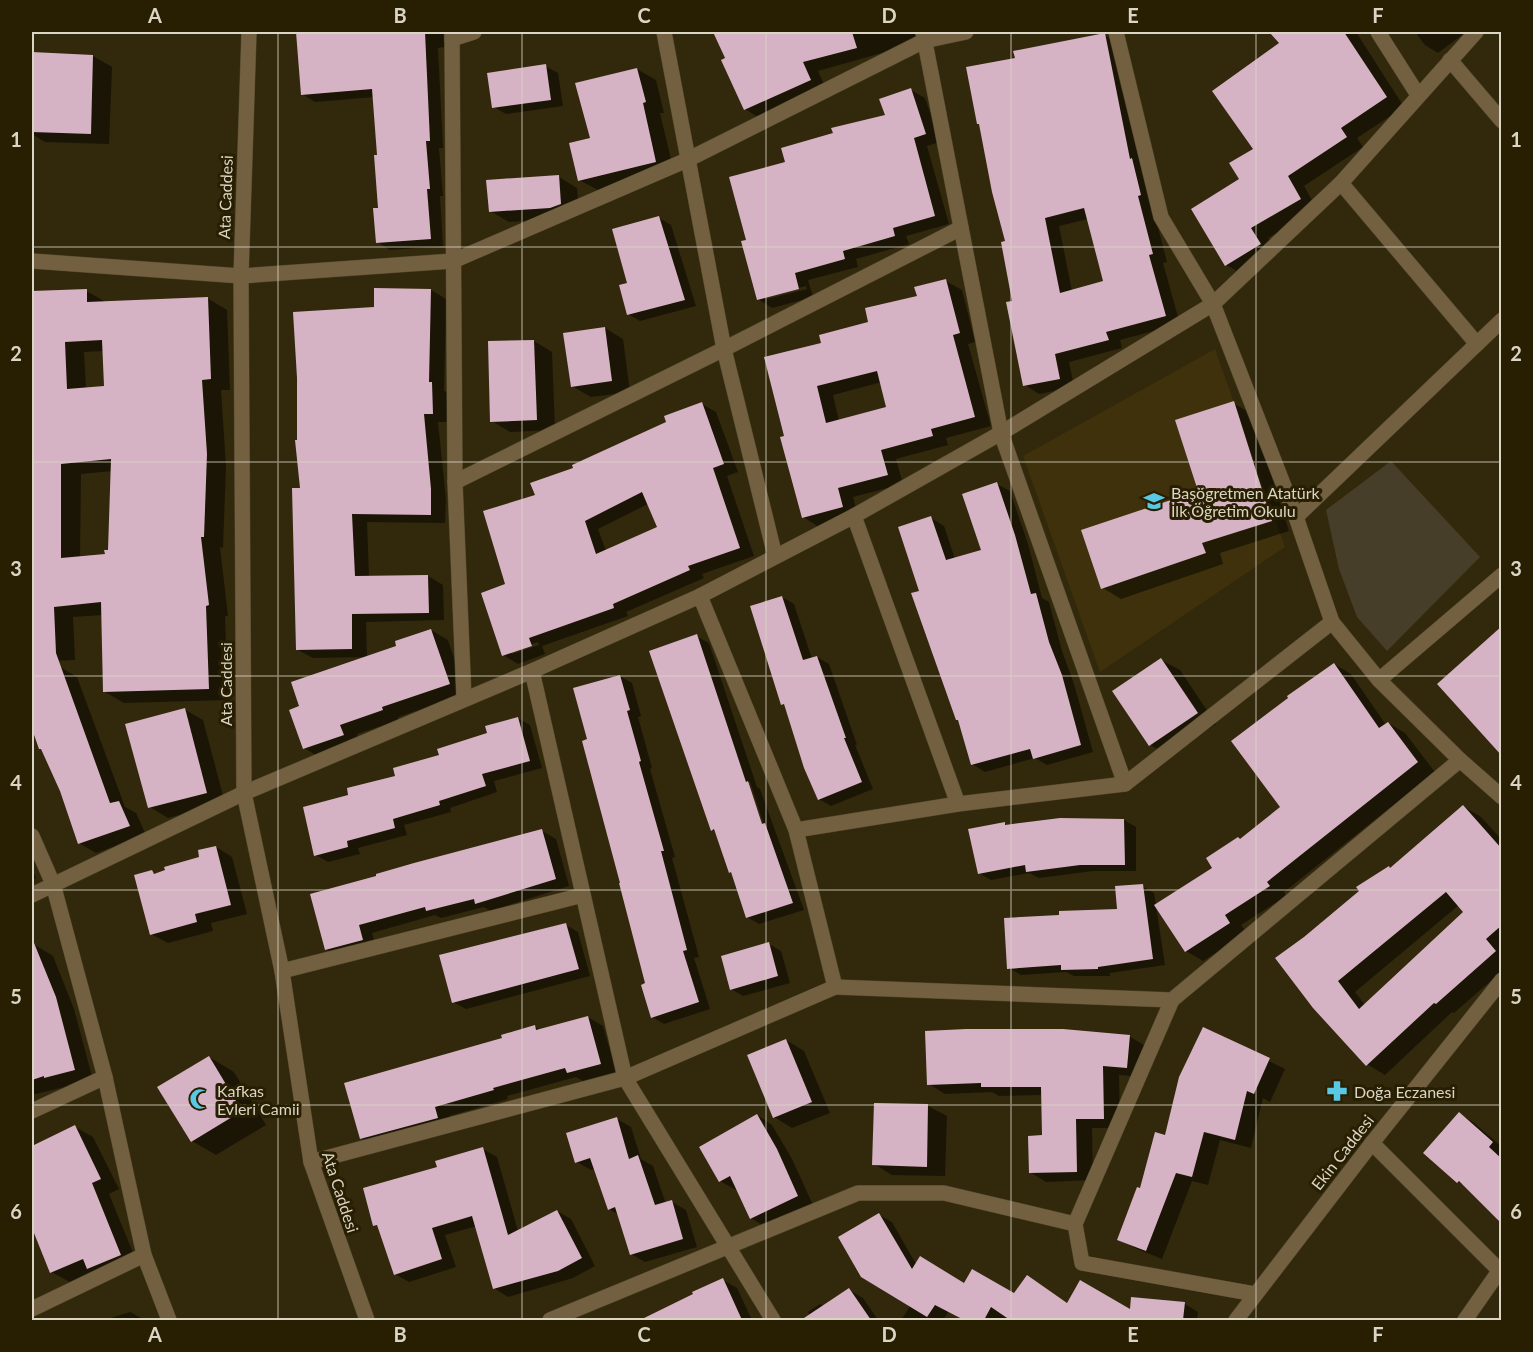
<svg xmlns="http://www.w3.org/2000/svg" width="1533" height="1352" viewBox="0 0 1533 1352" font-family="Lato,sans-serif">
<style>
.built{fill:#3e310b}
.green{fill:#463e28}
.shadow{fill:#0007;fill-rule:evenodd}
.building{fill:#d6b3c4;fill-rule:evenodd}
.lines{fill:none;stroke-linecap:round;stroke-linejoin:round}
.minor-casing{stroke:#4d4429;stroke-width:16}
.minor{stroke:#726041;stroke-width:15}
.grid{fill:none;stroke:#dbd5c5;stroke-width:1.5;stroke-opacity:0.55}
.labels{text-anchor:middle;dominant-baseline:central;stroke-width:6;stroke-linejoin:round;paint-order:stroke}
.street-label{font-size:16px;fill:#dbd5c5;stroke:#281f02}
.poi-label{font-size:16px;fill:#dbd5c5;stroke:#281f02;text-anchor:start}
.neatline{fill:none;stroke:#dbd5c5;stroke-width:2}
.grid-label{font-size:20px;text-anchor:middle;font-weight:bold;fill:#dbd5c5}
</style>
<rect width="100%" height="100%" fill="#32280b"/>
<polygon class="built" points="1215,349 1285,547 1100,672 1023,456"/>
<polygon class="green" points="1391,461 1480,557 1387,651 1357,617 1339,569 1326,510"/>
<g class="shadow">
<polygon points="297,32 443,32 444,47 438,48 443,148 439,148 443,196 440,196 443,246 390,250 377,242 380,209 374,97 315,102 302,94"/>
<polygon points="714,32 914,32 917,43 818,71 826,89 761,119 745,109"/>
<polygon points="1273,32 1356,32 1404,107 1357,138 1363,147 1304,186 1317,209 1268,238 1277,254 1244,275 1226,265 1241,180 1255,150 1281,43"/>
<polygon points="1415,32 1466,32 1438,53 1425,45"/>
<path d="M1104,35l15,8 33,161 15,58 -4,1 17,61 -60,16 2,8 -53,14 5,25 -35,7 -14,-9 -18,-143 10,-183zM1088,219l17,63 -33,9 -13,-65z"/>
<polygon points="32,54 93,56 112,67 109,144 45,142 32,134"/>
<polygon points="545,66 558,73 563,106 506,114 494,107"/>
<polygon points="637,69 656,80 664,113 660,113 674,172 598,190 579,180 591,139"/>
<path d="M911,90l14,8 15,44 -13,4 22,78 -43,12 3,8 -53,15 2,8 -50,13 5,17 -41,11 -14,-9 -10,-58 39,-78 47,-29 52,-18zM806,286l1,3 -40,10v-3z"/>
<polygon points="559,177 577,188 579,214 569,218 509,222 490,211"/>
<polygon points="659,218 671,225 696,306 640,321 628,314 629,284"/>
<path d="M946,281l16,9 13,52 -7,2 23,82 -45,12 2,7 -52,14 7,25 -50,13 5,19 -39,11 -16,-10 -18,-80 38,-93 47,-21zM882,382l6,26 -49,13 -6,-26z"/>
<polygon points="431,290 446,299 444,391 447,392 448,422 438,422 446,499 445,523 367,522 369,577 428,576 443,585 444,620 366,622 367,657 398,647 431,630 448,640 466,694 398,717 399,720 357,734 360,744 321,758 304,748 301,707 365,657 313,658 298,650 302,489 376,309"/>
<path d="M86,291l20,11 101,-4 20,12 3,80h-9l5,76 -3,82 -3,-1 8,69h-3l3,84 -104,3 -19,-11 -2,-77 -30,2 2,43 -43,2v-369zM104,351l1,36 -19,2 -2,-37zM112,471l-2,80 -3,4 -27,2 1,-83z"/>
<polygon points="605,328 623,339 630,392 591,397 572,386"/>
<polygon points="534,341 552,352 555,430 510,432 492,421"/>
<polygon points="1233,403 1252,414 1289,531 1220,553 1223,564 1121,599 1103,588 1199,492"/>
<path d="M702,404l14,8 22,60 -11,4 27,80 -52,18 2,4 -78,34 2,4 -86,30 3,8 -27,10 -15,-9 4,-70 30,-89 38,-27zM648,504l11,24 -53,23 -8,-22zM538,642l1,3 -27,9v-3z"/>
<polygon points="997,484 1010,491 1028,544 1042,598 1049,602 1062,651 1074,684 1093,752 1047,765 1035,758 985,772 972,764 921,592 931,518 944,526 955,559 983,551"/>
<polygon points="782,597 794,604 812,659 817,657 829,664 857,745 855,745 873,789 831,806 819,799 786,705 783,704"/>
<path d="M696,636l13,7 48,144 3,2 44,121 -45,14 -12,-7 -14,-44 -3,-1 -13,-40 -5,-2zM747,782h3l16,49 -3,1z"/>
<polygon points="1161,660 1180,670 1216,724 1169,755 1150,745"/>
<polygon points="1334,664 1351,674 1386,725 1388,723 1405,733 1435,772 1284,892 1286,896 1241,925 1247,933 1203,961 1186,951 1214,868 1241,840 1282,807"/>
<polygon points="60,667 77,677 125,807 136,813 146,835 96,853 79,843 62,790 43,750 40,748 32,725 32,677"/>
<polygon points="620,676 632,683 641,716 638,717 652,768 650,769 675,857 672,858 699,957 694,958 710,1009 664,1024 652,1017 647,984 589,740"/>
<polygon points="184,709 203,720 225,803 168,818 150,807"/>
<polygon points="518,718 530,725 542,768 494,781 497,792 450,808 451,812 404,825 407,835 358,848 360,854 328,862 316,855 350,796 441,756"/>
<path d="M1463,806l18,11 21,23v131l-48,42 -2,-1 -67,63 -18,-11 -53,-57 78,-138zM1459,905l6,7 -100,93 -10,-13z"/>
<polygon points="1124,820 1136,827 1136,871 1093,871 1039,878 1029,873 991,880 979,873 1005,824 1009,826"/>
<polygon points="542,831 556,839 569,886 490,911 484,907 441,918 435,915 372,933 376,948 340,957 326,949 311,895"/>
<polygon points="216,847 232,857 247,914 211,923 213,931 168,943 151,934 151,872 157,875 201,858"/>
<polygon points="32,869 36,878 32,881"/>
<polygon points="1142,886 1154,893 1165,965 1110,973 1110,976 1074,976 1066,972 1021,975 1009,968 1118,911"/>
<polygon points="566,925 578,932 590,976 466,1009 453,1002"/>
<polygon points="769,944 781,951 790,983 743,996 731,989"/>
<polygon points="35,945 53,956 74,1009 93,1080 32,1095 32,946"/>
<polygon points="588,1017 603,1026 616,1072 583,1081 576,1077 507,1096 508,1099 449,1116 452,1126 377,1147 361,1138 503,1039 535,1027 541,1030"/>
<polygon points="1204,1029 1285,1069 1270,1102 1263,1098 1251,1148 1220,1140 1208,1185 1192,1181 1162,1259 1135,1248 1119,1239 1166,1137"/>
<polygon points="1129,1036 1145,1046 1143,1077 1119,1075 1120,1128 1092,1128 1093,1180 1046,1182 1030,1172 1044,1137 1043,1095 999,1096 992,1092 945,1094 929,1084"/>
<polygon points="786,1040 804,1051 830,1113 792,1128 774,1117"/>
<polygon points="209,1057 234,1072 266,1125 216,1155 192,1141"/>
<polygon points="875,1104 928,1106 947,1116 945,1176 892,1175 874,1164"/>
<polygon points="1459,1114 1473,1122 1502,1147 1502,1222 1466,1186 1458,1182"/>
<polygon points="757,1115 772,1125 792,1159 813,1205 767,1228 751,1218 737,1189 736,1190 720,1181"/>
<polygon points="617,1119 631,1127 641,1159 653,1166 666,1204 672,1202 686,1210 697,1247 645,1262 631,1254 619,1215 609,1209 595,1169 591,1170 577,1162"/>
<polygon points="75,1127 93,1137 119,1189 109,1194 138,1265 95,1272 70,1282 51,1272 32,1224 32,1148"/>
<polygon points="483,1149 497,1157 518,1231 557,1211 571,1219 595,1266 573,1278 508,1297 494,1288 477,1226 445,1235 456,1267 409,1282 395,1274 380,1228 375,1225"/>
<polygon points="879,1215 892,1222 916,1264 965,1285 1014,1295 1027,1277 1068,1304 1131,1311 1185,1304 1198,1312 1197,1320 966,1320 949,1311 943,1320 901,1320 911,1305"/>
<polygon points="723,1280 737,1288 752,1320 645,1320"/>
<polygon points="849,1290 863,1298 878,1320 813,1320 808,1312 820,1304 825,1306"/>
<polygon points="130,1312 145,1320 104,1320"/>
</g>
<g class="building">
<polygon points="296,32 425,32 430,141 426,141 430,189 427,189 431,239 376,243 373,208 378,208 374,155 377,155 372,89 301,95"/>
<polygon points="713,32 852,32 857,48 803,62 811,80 744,110 721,60 725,58"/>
<polygon points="1269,32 1344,32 1387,97 1341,128 1347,137 1288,176 1301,199 1251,228 1261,244 1225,266 1191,209 1239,179 1229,163 1253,149 1212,91 1279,43"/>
<path d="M1105,33l25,126 2,-1 9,37 -3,1 15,58 -4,1 17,61 -60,16 3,8 -54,14 5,25 -37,7 -17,-84 6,-1 -11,-59 4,-1 -13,-49 -13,-68h-2l-11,-57 49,-9 -2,-7zM1084,208l19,73 -43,12 -15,-75z"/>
<polygon points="32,52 93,55 91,134 32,132"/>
<polygon points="546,64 551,100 492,108 487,73"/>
<polygon points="637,68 646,102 643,103 656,162 578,181 569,143 590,138 575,83"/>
<polygon points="911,88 926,134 914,138 935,216 893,228 895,236 843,251 845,259 795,273 799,289 757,300 741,241 746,240 729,177 785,162 781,148 833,133 831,128 885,115 879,99"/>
<polygon points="559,175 561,204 550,208 489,212 486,180"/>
<polygon points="659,216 685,300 627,315 619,285 627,283 612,229"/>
<path d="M946,279l14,54 -7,2 22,82 -44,12 2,7 -52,14 7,25 -50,13 5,19 -41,11 -22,-81 4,-1 -20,-79 57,-14 -2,-8 49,-13 -3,-14 52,-12 -3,-9zM877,371l9,36 -60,16 -9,-37z"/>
<polygon points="374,288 431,289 429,382 432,382 433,414 424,414 431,489 431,515 352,514 355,576 428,575 429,613 352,614 352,649 296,650 292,488 300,488 295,440 297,440 297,378 293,312 374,307"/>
<path d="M87,289v13l121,-5 3,82 -9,1 5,74 -3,83h-3l8,68 -3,1 3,83 -106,3 -2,-90 -47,5 2,46 54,150 9,-2 11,25 -52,18 -18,-53 -19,-42h-2l-7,-20v-438zM102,340l2,46 -37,3 -2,-47zM111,459l-3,91h-4l1,4 -44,4v-94z"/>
<polygon points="605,327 612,381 571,387 563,333"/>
<polygon points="534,340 537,420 490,422 488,341"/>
<polygon points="1234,401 1272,521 1202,543 1206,553 1101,589 1081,530 1198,491 1175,420"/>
<path d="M702,402l22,62 -11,4 27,80 -52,18 2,4 -77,34 1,4 -85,30 3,8 -30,10 -21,-63 24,-9 -22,-73 52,-16 -5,-12 43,-15 -1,-3 94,-43 -2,-6zM642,492l15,35 -61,27 -11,-33z"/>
<polygon points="997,482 1015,535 1031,594 1036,593 1049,642 1062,675 1081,745 1033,759 1030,749 971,765 958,720 956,720 911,593 919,591 898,527 931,516 946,560 981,550 962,494"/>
<polygon points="782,596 803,660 817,656 846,738 844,738 862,782 818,800 804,768 784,704 781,705 750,606"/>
<polygon points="1502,626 1502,756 1437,684"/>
<polygon points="431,629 450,684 382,707 383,710 340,725 344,735 303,749 289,710 299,706 291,682 396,646 395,641"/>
<polygon points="697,634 746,782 748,781 762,824 765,823 793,903 746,918 731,872 729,873 714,829 711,831 649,651"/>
<polygon points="1161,658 1198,713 1149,746 1112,691"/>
<polygon points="1334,663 1379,728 1388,722 1418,762 1267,882 1270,886 1225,915 1230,923 1185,952 1154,905 1212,868 1206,858 1238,837 1240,839 1280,807 1231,741 1288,698 1287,696"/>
<polygon points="620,675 630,710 627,711 641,761 639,762 664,851 661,851 687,950 683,951 699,1002 651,1018 641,985 645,983 619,883 620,883 582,741 587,739 573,688"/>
<polygon points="185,708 207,793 148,808 125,724"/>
<polygon points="518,717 530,761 482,774 486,786 439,801 440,805 393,819 395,828 347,841 348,847 314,856 303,807 348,795 347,788 395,776 393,768 439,755 437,749 487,733 485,726"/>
<path d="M1463,805l39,44v76l-16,14 10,12 -60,53 -2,-1 -68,63 -53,-58 -38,-50 29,-21 55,-46 -3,-4 33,-21 1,2zM1446,892l17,20 -104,97 -21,-28z"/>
<polygon points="1060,818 1124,819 1125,865 1080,865 1026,872 1025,865 978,874 968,829 1005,822 1005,825"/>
<polygon points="542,829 556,879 475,904 474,899 426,911 425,907 359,925 363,940 325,950 310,894 376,876 376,874 414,863"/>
<polygon points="216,846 231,905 195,914 197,922 150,935 134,875 152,870 154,874 165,870 164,867 199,857 198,850"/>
<polygon points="1143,884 1153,959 1098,967 1098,969 1061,970 1061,965 1007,969 1004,918 1059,915 1059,911 1117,909 1115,886"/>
<polygon points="566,923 579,969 452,1003 439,955"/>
<polygon points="32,938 56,997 75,1070 44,1078 44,1076 32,1080"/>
<polygon points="769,942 778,976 730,990 721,956"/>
<polygon points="588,1016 601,1064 567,1073 565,1068 493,1088 494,1090 435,1107 438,1118 360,1139 344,1083 502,1038 501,1035 535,1025 536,1030"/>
<polygon points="1203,1027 1270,1058 1254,1094 1247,1091 1235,1140 1204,1132 1192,1177 1176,1173 1146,1251 1117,1240 1137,1187 1140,1188 1155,1132 1165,1135 1179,1077"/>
<polygon points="966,1029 1063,1029 1130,1035 1127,1068 1103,1066 1104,1119 1076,1119 1077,1172 1029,1173 1028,1136 1042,1135 1041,1087 981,1087 981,1083 927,1085 925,1031"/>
<polygon points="786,1039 812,1102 773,1118 747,1055"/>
<polygon points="209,1056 242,1111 191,1142 157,1087"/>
<polygon points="874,1103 928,1104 927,1167 872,1165"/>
<polygon points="1459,1112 1493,1142 1489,1147 1502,1159 1502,1224 1459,1181 1457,1183 1423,1153"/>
<polygon points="757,1114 777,1149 798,1196 750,1219 730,1176 719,1182 699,1147"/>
<polygon points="617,1117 629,1159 638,1155 655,1205 672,1200 683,1239 630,1255 615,1207 608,1210 590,1158 575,1163 566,1133"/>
<polygon points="75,1125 101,1179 92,1183 121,1255 87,1269 83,1259 50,1273 32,1228 32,1146"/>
<polygon points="483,1147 508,1235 557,1210 582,1258 558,1271 493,1289 472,1216 432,1228 442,1259 394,1275 377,1225 373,1226 363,1188 437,1167 435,1161"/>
<polygon points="879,1213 912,1269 920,1256 964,1283 972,1269 1014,1293 1027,1275 1067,1303 1080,1280 1130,1309 1131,1297 1185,1302 1183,1320 1010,1320 991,1307 984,1320 964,1320 935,1305 927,1317 861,1277 838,1237"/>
<polygon points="723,1278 742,1320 640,1320 693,1294 692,1292"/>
<polygon points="849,1288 871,1320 801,1320"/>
</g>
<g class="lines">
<g class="minor-casing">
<g id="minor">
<polyline points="249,32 241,276 244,793 282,971 311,1162 367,1320"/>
<polyline points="452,32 455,482 464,699"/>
<polyline points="664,32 724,349 775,556"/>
<polyline points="923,32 1001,433 1125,784"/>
<polyline points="1116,32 1161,217 1213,304 1296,517 1332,622 1379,680 1460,760 1502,797"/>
<polyline points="1378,32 1418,95"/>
<polyline points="452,39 474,32"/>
<polyline points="1450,60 1502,121"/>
<polyline points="1341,183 1477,344"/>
<polyline points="32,261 241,276 453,261 687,160 924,41 966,32"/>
<polyline points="455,482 724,349 961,228"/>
<polyline points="854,516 958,804"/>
<polyline points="1296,517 1502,320"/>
<polyline points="700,596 796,830 835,987 1172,1000 1460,760"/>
<polyline points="532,671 625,1078 773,1320"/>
<polyline points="1379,680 1502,575"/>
<polyline points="796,830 958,804 1125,784 1332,622"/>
<polyline points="32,836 53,884 105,1077 144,1255 169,1320"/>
<polyline points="32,895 244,793 532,671 700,596 854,516 1001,433 1213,304 1341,183 1476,32"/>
<polyline points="282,971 583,895"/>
<polyline points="1172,1000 1075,1224 1082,1263 1255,1294"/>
<polyline points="32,1111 105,1077"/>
<polyline points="1372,1143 1499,1270"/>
<polyline points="311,1162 625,1078 835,987"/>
<polyline points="32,1309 144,1255"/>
<polyline points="550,1320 858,1193 944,1193 1075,1224"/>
<polyline points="1236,1320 1372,1143 1502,980"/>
<polyline points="1465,1320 1502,1267"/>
</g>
</g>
<use href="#minor" class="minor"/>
</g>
<path class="grid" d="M278,32v1288M522,32v1288M766,32v1288M1011,32v1288M1256,32v1288M32,247h1470M32,462h1470M32,676h1470M32,890h1470M32,1105h1470"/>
<defs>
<g id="school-bare" transform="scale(1.62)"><path d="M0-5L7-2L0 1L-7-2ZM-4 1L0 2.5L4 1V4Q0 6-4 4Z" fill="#59c8e4" stroke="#281f02" stroke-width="2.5" paint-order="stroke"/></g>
<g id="pharmacy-bare" transform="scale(1.62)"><path d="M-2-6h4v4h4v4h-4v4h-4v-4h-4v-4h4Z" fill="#59c8e4" stroke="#281f02" stroke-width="2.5" paint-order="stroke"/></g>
<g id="mosque-bare" transform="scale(1.62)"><path d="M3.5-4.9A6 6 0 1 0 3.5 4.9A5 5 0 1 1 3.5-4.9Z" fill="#59c8e4" stroke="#281f02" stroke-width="2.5" paint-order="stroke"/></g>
</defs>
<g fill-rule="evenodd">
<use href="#school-bare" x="1154" y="501"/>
<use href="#pharmacy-bare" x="1337" y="1091"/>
<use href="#mosque-bare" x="200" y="1099"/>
</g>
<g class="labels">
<g class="street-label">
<text transform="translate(225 197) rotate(-88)">Ata Caddesi</text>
<text transform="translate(225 684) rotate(-90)">Ata Caddesi</text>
<text transform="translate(1342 1152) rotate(-52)">Ekin Caddesi</text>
<text transform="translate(341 1192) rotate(72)">Ata Caddesi</text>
</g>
<g class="poi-label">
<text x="1171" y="492">Başögretmen Atatürk<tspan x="1171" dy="18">İlk Öğretim Okulu</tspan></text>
<text x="217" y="1090">Kafkas<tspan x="217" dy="18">Evleri Camii</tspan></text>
<text x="1354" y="1091">Doğa Eczanesi</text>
</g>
</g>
<rect width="1533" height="1352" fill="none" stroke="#281f02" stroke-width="66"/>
<rect x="33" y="33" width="1467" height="1286" class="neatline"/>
<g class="grid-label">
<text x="155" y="23">A</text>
<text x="400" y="23">B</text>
<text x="644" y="23">C</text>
<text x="889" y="23">D</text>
<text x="1133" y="23">E</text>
<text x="1378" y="23">F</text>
<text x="16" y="147">1</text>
<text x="1516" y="147">1</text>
<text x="16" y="361">2</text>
<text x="1516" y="361">2</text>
<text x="16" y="576">3</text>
<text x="1516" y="576">3</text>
<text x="16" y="790">4</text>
<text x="1516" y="790">4</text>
<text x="16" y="1004">5</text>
<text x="1516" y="1004">5</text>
<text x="16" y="1219">6</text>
<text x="1516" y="1219">6</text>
<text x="155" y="1342">A</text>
<text x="400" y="1342">B</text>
<text x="644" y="1342">C</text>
<text x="889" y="1342">D</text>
<text x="1133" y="1342">E</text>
<text x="1378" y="1342">F</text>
</g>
</svg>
